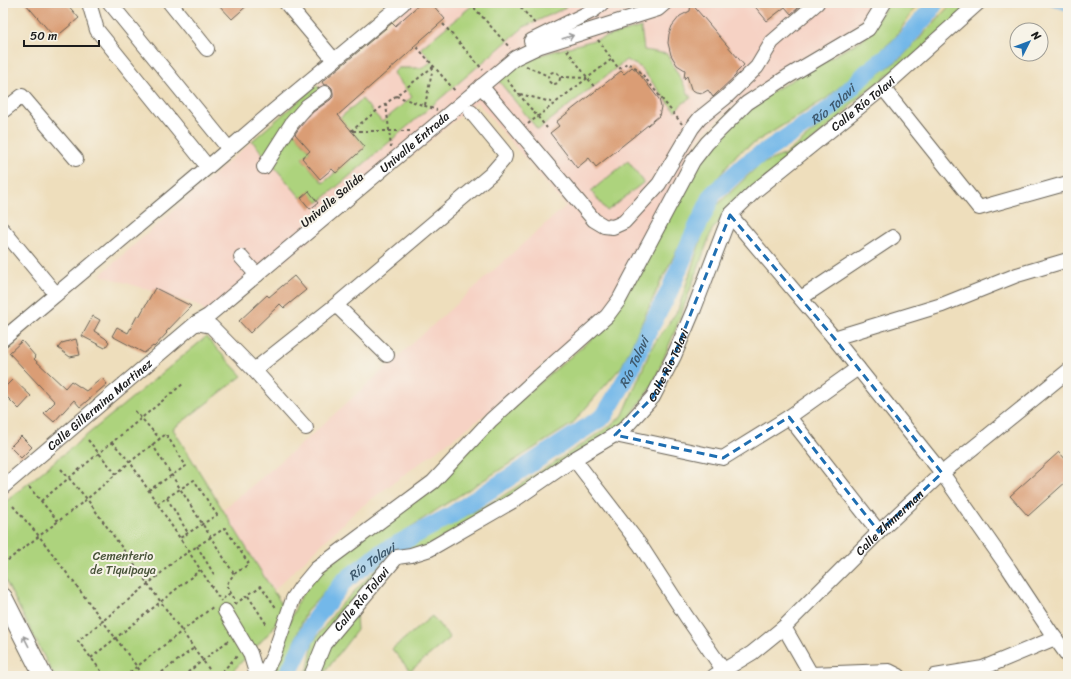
<svg xmlns="http://www.w3.org/2000/svg" width="1071" height="679" viewBox="0 0 1071 679" font-family="Sriracha,sans-serif">
<style>
.built{fill:#f6d2c4}
.green{fill:#add37d;stroke:#64784c}
.sand{fill:#eeda9e;stroke:#857b5d}
.lines{fill:none;stroke-linecap:round;stroke-linejoin:round}
.stream{stroke:#73b8e9;stroke-width:3}
.river{stroke:#73b8e9;stroke-width:18}
.building{fill:#da9d74}
.minor-casing{stroke:#666054;stroke-width:16}
.major-casing{stroke:#666054;stroke-width:20}
.path{stroke:#666054;stroke-width:2;stroke-dasharray:3 3;stroke-linecap:butt}
.minor{stroke:#fff;stroke-width:14}
.major{stroke:#fff;stroke-width:18}
.oneway{stroke:#999}
.marked{fill:none;stroke:#1f6fb2;stroke-width:3;stroke-dasharray:8 5;stroke-linejoin:round}
.labels{text-anchor:middle;dominant-baseline:central;stroke-width:4;stroke-linejoin:round;paint-order:stroke}
.street-label{font-size:12px;fill:#1c1c1c;stroke:#f7f3e8}
.park-label{font-size:12px;fill:#485339;stroke:#f7f3e8}
.water-label{font-size:13px;font-style:italic;fill:#3f5a6e;stroke:#f7f3e8}
</style>
<rect width="100%" height="100%" fill="#f7f3e8"/>
<filter id="ink" filterUnits="userSpaceOnUse"><feTurbulence type="fractalNoise" baseFrequency=".025" numOctaves="2"/><feDisplacementMap in="SourceGraphic" scale="8" xChannelSelector="R" yChannelSelector="G"/><feConvolveMatrix kernelMatrix="1 2 1 2 8 2 1 2 1" color-interpolation-filters="sRGB"/></filter>
<filter id="wash" filterUnits="userSpaceOnUse"><feTurbulence type="fractalNoise" baseFrequency=".012" numOctaves="4" result="noise"/><feDisplacementMap in="SourceGraphic" scale="16" xChannelSelector="R" yChannelSelector="G"/><feGaussianBlur stdDeviation="0.9" result="paint"/><feColorMatrix in="noise" values="0 0 0 0 0 0 0 0 0 0 0 0 0 0 0 0 0 1.4 0 .05"/><feComposite in="paint" operator="in"/></filter>
<g filter="url(#wash)">
<rect width="100%" height="100%" fill="#eedebc"/>
<polygon class="built" points="412,3 876,3 861,26 766,82 723,115 698,138 607,309 490,411 357,510 273,591 223,510 299,446 537,231 566,206 477,102 212,321 199,305 100,275 252,141"/>
<g class="green">
<polygon points="475,3 566,3 565,8 524,27 318,203 309,192 301,198 270,162 291,129 310,151 302,158 323,183 365,147 340,118 362,99 382,122 412,97 393,73 398,68 423,68 432,61 421,48"/>
<polygon points="889,3 918,3 895,38 827,98 738,153 708,190 661,281 622,366 572,424 438,509 344,571 306,612 281,676 268,676 299,599 319,573 509,409 595,336 693,172 709,148 747,112 773,91 865,38"/>
<polygon points="952,3 972,3 916,54 861,95 839,118 727,212 712,230 675,331 653,384 627,421 511,498 428,546 408,552 355,601 357,630 322,676 303,676 308,669 313,642 339,607 390,555 408,546 500,498 613,424 623,415 652,347 678,310 702,236 715,207 759,165 786,154 837,112 863,85 901,58"/>
<polygon points="641,27 644,50 667,54 691,98 682,104 675,111 640,67 626,60 538,130 498,80 522,60"/>
<polygon points="317,85 322,91 265,156 252,141"/>
<polygon points="628,161 644,182 607,211 591,191"/>
<polygon points="206,337 242,376 173,429 273,591 284,607 272,630 228,676 54,676 3,576 3,504"/>
<polygon points="432,616 450,638 410,671 392,649"/>
</g>
<polygon class="sand" points="918,3 952,3 901,58 895,38"/>
<g class="lines">
<polyline class="stream" points="1050,3 1068,10"/>
<path class="river" id="s1" d="M287,676l28,-57 28,-37 38,-29 69,-37 154,-100 23,-39 19,-42 23,-43 21,-50 23,-48 33,-30 85,-56 35,-35 32,-25 32,-37 5,-8"/>
</g>
<g id="blocks">
<g class="building">
<polygon points="25,3 66,3 79,18 55,38"/>
<polygon points="217,3 250,3 232,19"/>
<polygon points="421,3 431,3 445,19 413,47 414,48 338,115 365,147 336,173 332,169 320,179 302,158 310,151 295,134 299,128 313,112 330,100 333,97 333,93 332,88 329,85 324,85 322,82 392,23 395,26"/>
<polygon points="691,3 744,65 736,73 736,75 713,97 708,90 703,93 696,92 691,89 687,76 684,79 685,70 677,65 671,55 668,43 669,34 672,26 680,16 690,11"/>
<polygon points="752,3 804,3 791,14 785,7 767,21"/>
<polygon points="632,67 637,71 659,99 661,107 659,116 596,167 589,158 577,168 550,133 559,126 556,122 621,71 624,74"/>
<polygon points="309,191 318,203 310,209 301,198"/>
<polygon points="294,276 306,290 284,308 280,304 250,333 239,321 267,295 269,297"/>
<polygon points="155,288 191,306 166,332 167,333 154,347 153,346 144,353 112,336 117,327 128,333 137,316 139,317"/>
<polygon points="93,316 100,320 94,331 105,338 109,342 105,348 82,336"/>
<polygon points="76,339 80,355 70,357 58,348 62,343"/>
<polygon points="22,341 36,357 34,359 65,388 71,381 86,391 102,378 107,384 80,407 74,400 54,422 44,413 55,402 9,353"/>
<polygon points="13,379 31,396 19,409 3,393 3,389"/>
<polygon points="21,436 32,447 21,458 10,447"/>
<polygon points="1059,452 1068,462 1068,480 1028,516 1010,496"/>
</g>
</g>
</g>
<g filter="url(#ink)">
<use href="#blocks" fill-opacity="0" stroke="#666054" stroke-width="1"/>
<g class="lines">
<g class="minor-casing">
<g id="minor">
<polyline points="89,3 97,30 208,167"/>
<polyline points="110,3 229,149"/>
<polyline points="170,3 207,49"/>
<polyline points="286,3 334,60"/>
<polyline points="531,41 594,10 602,3"/>
<polyline points="481,86 594,220 604,226 613,227 624,222 659,184 692,128 700,118 725,98 757,67 772,42 817,3"/>
<polyline points="883,88 979,208 1068,183"/>
<polyline points="3,111 22,96 76,159"/>
<polyline points="264,167 292,123 307,106 325,93"/>
<polyline points="730,215 834,338 942,473 1009,569 1050,631 1068,656"/>
<polyline points="3,230 56,294"/>
<polyline points="241,257 257,275"/>
<polyline points="801,298 893,237"/>
<polyline points="336,305 387,355"/>
<polyline points="196,323 211,326 254,370 306,428"/>
<polyline points="834,338 942,305 1017,275 1068,260"/>
<polyline points="3,339 208,167 272,112 403,3"/>
<polyline points="254,370 336,305 491,174 504,159 505,156 504,152 471,112"/>
<polyline points="789,417 879,532"/>
<polyline points="615,435 723,458 789,417 858,368"/>
<polyline points="574,459 640,545 686,616 724,671"/>
<path id="s2" d="M3,487l193,-164 12,-7 307,-258 25,-12 118,-37 7,-6"/>
<polyline points="225,611 250,653 257,676"/>
<polyline points="784,627 812,676"/>
<polyline points="811,674 889,671 899,676"/>
<polyline points="263,676 274,654 293,599 301,587 316,569 433,482 491,420 535,380 607,316 619,300 693,161 707,143 747,103 787,77 868,29 884,3"/>
<path id="s3" d="M311,676l13,-32 73,-87 14,-2 19,-6 83,-48 61,-42 49,-29 30,-33 21,-41 20,-47 36,-94 25,-24 128,-103 95,-85"/>
<path id="s4" d="M714,676l38,-23 32,-26 95,-95 63,-59 126,-102"/>
<polyline points="935,676 983,668 1055,638"/>
</g>
</g>
<g class="major-casing">
<polyline id="major" points="3,597 43,676"/>
</g>
<g class="path">
<polyline points="470,3 510,48"/>
<polyline points="517,3 536,25"/>
<polyline points="443,24 483,70"/>
<polyline points="598,40 619,69 627,63 638,69 682,124"/>
<polyline points="417,47 456,92"/>
<polyline points="567,50 595,88"/>
<polyline points="526,66 548,76"/>
<circle cx="554" cy="78" r="6"/>
<polyline points="561,77 587,78"/>
<polyline points="507,80 547,128"/>
<polyline points="520,94 555,103"/>
<polyline points="396,96 437,110"/>
<polyline points="386,104 391,147"/>
<polyline points="425,105 433,68"/>
<polyline points="528,124 612,59"/>
<polyline points="351,131 434,66"/>
<polyline points="353,131 410,131"/>
<polyline points="135,411 160,439"/>
<polyline points="88,440 116,474"/>
<polyline points="112,442 130,462 221,601"/>
<polyline points="152,444 234,574"/>
<polyline points="61,469 87,499 214,676"/>
<polyline points="29,487 58,521"/>
<polyline points="167,498 188,533"/>
<polyline points="41,501 184,383"/>
<polyline points="157,504 194,480 217,515 180,538"/>
<polyline points="13,506 39,536 144,676"/>
<polyline points="197,546 215,576"/>
<polyline points="3,564 87,499 130,462 166,434 186,466 149,490"/>
<polyline points="248,596 267,625"/>
<polyline points="223,599 230,593"/>
<polyline points="235,604 261,586 277,609"/>
<polyline points="91,658 200,570"/>
<polyline points="105,676 78,641 159,575 173,562 225,528 249,564 234,574 226,585 234,598 234,604"/>
<polyline points="125,676 214,606"/>
<polyline points="157,676 194,648"/>
<polyline points="183,676 229,640"/>
<polyline points="206,676 211,672"/>
<polyline points="218,676 238,655"/>
</g>
<use href="#minor" class="minor"/>
<use href="#major" class="major"/>
</g>
<defs><path id="oneway-shaft" d="M-6 0H5M1.5-3L5.5 0L1.5 3" fill="none" stroke-width="1.6" stroke-linecap="round" stroke-linejoin="round"/></defs>
<g class="oneway">
<use href="#oneway-shaft" transform="translate(568 37) rotate(-17)"/>
<use href="#oneway-shaft" transform="translate(26 641) rotate(-117)"/>
</g>
</g>
<path class="marked" d="M730,215l104,123 108,135 -63,59 -90,-115 -66,41 -108,-23 38,-38 21,-41z"/>
<g class="labels">
<g class="street-label">
<text stroke="none"><textPath href="#s3" startOffset="825">Calle Río Tolavi</textPath></text>
<text stroke="none"><textPath href="#s2" startOffset="537">Univalle Entrada</textPath></text>
<text transform="translate(332 200) rotate(-40)">Univalle Salida</text>
<text stroke="none"><textPath href="#s3" startOffset="489">Calle Río Tolavi</textPath></text>
<text stroke="none"><textPath href="#s2" startOffset="127">Calle Gillermina Martinez</textPath></text>
<text stroke="none"><textPath href="#s4" startOffset="234">Calle Zhimerman</textPath></text>
<text stroke="none"><textPath href="#s3" startOffset="93">Calle Río Tolavi</textPath></text>
</g>
<g class="park-label">
<text x="123" y="556">Cementerio<tspan x="123" dy="14">de Tiquipaya</tspan></text>
</g>
<g class="water-label">
<text stroke="none"><textPath href="#s1" startOffset="817">Río Tolavi</textPath></text>
<text stroke="none"><textPath href="#s1" startOffset="481">Río Tolavi</textPath></text>
<text stroke="none"><textPath href="#s1" startOffset="145">Río Tolavi</textPath></text>
</g>
</g>
<rect width="1071" height="679" fill="none" stroke="#f7f3e8" stroke-width="16"/>
<g transform="translate(1029 42) rotate(48)"><circle r="19" fill="#f7f3e8" stroke="#9f9d96"/>
<path d="M0-3L7 15L0 10L-7 15Z" fill="#1f6fb2"/>
<text y="-6" font-size="11" font-weight="bold" text-anchor="middle" fill="#1c1c1c">N</text>
</g>
<path d="M24 40v6h75v-6" fill="none" stroke="#1c1c1c" stroke-width="2"/>
<text x="30" y="40" font-size="12" fill="#1c1c1c" stroke="#f7f3e8" stroke-width="3" paint-order="stroke">50 m</text>
</svg>
